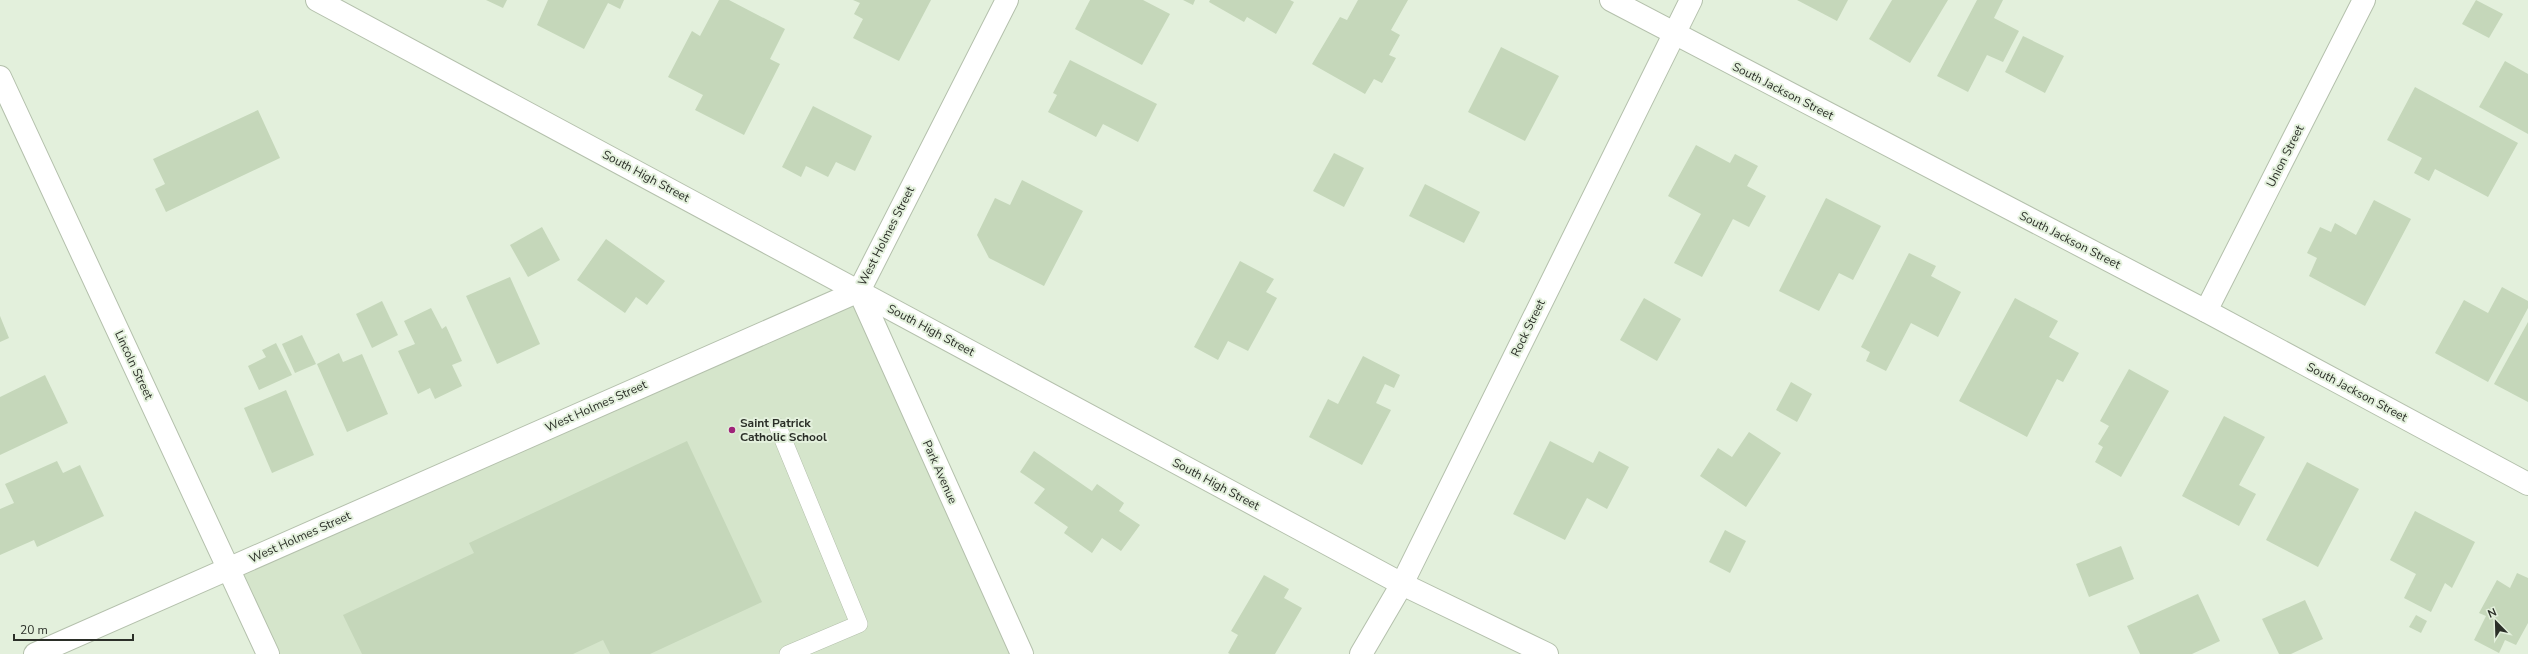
<svg xmlns="http://www.w3.org/2000/svg" width="2528" height="654" viewBox="0 0 2528 654" font-family="'Nunito Sans',sans-serif">
<style>
.built{fill:#d5e5cb}
.building{fill:#c5d7ba}
.lines{fill:none;stroke-linecap:round;stroke-linejoin:round}
.lane-casing{stroke:#b4c0ac;stroke-width:18}
.street-casing{stroke:#b4c0ac;stroke-width:24}
.secondary-casing{stroke:#b4c0ac;stroke-width:24}
.lane{stroke:#fff;stroke-width:17}
.street{stroke:#fff;stroke-width:22}
.secondary{stroke:#fff;stroke-width:22}
.poi-dot{fill:#9f2379;stroke:#e3f0dc;stroke-width:1.5}
.labels{text-anchor:middle;dominant-baseline:central;stroke-width:4;stroke-linejoin:round;paint-order:stroke}
.street-label{font-size:12px;fill:#2b2f28;stroke:#e3f0dc}
.poi-label{font-size:12px;font-weight:bold;fill:#2b2f28;stroke:#e3f0dc;text-anchor:start}
</style>
<rect width="100%" height="100%" fill="#e3f0dc"/>
<polygon class="built" points="859,291 1022,654 268,654 228,568"/>
<g class="building">
<polygon points="486,0 507,0 503,8"/>
<polygon points="548,0 624,0 620,9 608,3 584,49 537,25"/>
<polygon points="719,0 729,0 785,29 770,59 780,64 744,135 695,110 703,95 668,77 692,31 700,36"/>
<polygon points="853,0 931,0 899,61 853,38 863,19 854,14 860,3"/>
<polygon points="1090,0 1143,0 1170,14 1142,65 1075,29"/>
<polygon points="1183,0 1195,0 1193,5"/>
<polygon points="1210,0 1290,0 1294,2 1276,34 1247,17 1244,22 1209,2"/>
<polygon points="1358,0 1408,0 1391,30 1400,35 1389,55 1396,58 1382,83 1374,79 1365,94 1312,64 1340,17 1347,20"/>
<polygon points="1797,0 1848,0 1837,21"/>
<polygon points="1892,0 1948,0 1910,63 1869,39"/>
<polygon points="1977,0 2003,0 1994,18 2019,31 2003,62 1987,55 1968,92 1937,76"/>
<polygon points="2476,0 2503,14 2489,38 2462,24"/>
<polygon points="2023,36 2064,56 2045,93 2005,72"/>
<polygon points="1501,47 1559,76 1525,141 1468,112"/>
<polygon points="1070,60 1157,104 1138,142 1103,124 1096,137 1048,112 1057,95 1053,93"/>
<polygon points="2505,61 2528,74 2528,134 2479,107"/>
<polygon points="2415,87 2518,143 2488,197 2435,169 2429,181 2414,173 2422,158 2387,140"/>
<polygon points="813,106 872,136 855,171 836,162 828,177 806,166 801,177 782,167"/>
<polygon points="258,110 280,158 166,212 155,189 165,184 153,159"/>
<polygon points="1696,145 1730,163 1735,154 1758,166 1747,186 1766,196 1749,227 1733,219 1702,277 1674,263 1701,214 1668,196"/>
<polygon points="1334,153 1364,168 1344,207 1313,191"/>
<polygon points="1022,180 1083,211 1044,286 989,258 977,235 995,198 1010,205"/>
<polygon points="1425,184 1480,212 1464,243 1409,216"/>
<polygon points="1826,198 1881,226 1853,280 1839,273 1819,311 1779,291"/>
<polygon points="2374,200 2411,219 2365,306 2309,276 2317,258 2307,253 2320,227 2331,232 2335,223 2356,235"/>
<polygon points="542,227 560,260 528,277 510,245"/>
<polygon points="606,239 665,281 647,305 636,297 625,313 577,280"/>
<polygon points="1909,253 1936,266 1931,276 1961,292 1938,337 1911,323 1886,371 1866,361 1870,352 1861,347"/>
<polygon points="1240,261 1274,279 1266,292 1277,298 1248,351 1228,341 1218,360 1194,347"/>
<polygon points="510,277 540,344 497,364 466,296"/>
<polygon points="2502,287 2528,301 2528,308 2488,382 2435,353 2464,300 2488,313"/>
<polygon points="1644,298 1681,319 1657,361 1620,340"/>
<polygon points="2015,298 2058,321 2049,337 2079,353 2063,382 2057,379 2027,437 1959,401"/>
<polygon points="382,301 398,335 372,348 356,314"/>
<polygon points="431,308 442,329 446,326 462,361 452,365 462,386 435,399 430,388 418,394 398,351 415,344 404,321"/>
<polygon points="0,316 9,338 0,342"/>
<polygon points="2528,322 2528,402 2494,384"/>
<polygon points="302,335 316,364 295,373 282,344"/>
<polygon points="276,343 292,375 259,390 248,366 266,357 262,350"/>
<polygon points="339,353 343,362 362,354 388,414 347,432 317,364"/>
<polygon points="1363,356 1400,375 1394,388 1385,384 1376,403 1391,410 1362,465 1309,437 1328,399 1338,404"/>
<polygon points="2129,369 2169,391 2121,477 2095,462 2103,447 2098,444 2109,426 2100,421"/>
<polygon points="45,375 68,423 0,455 0,397"/>
<polygon points="1791,382 1812,394 1797,422 1776,410"/>
<polygon points="286,390 314,455 272,473 244,408"/>
<polygon points="2224,416 2265,437 2239,485 2256,494 2239,526 2182,496"/>
<polygon points="1749,432 1781,453 1746,507 1700,476 1718,448 1732,457"/>
<polygon points="687,441 762,602 650,654 610,654 603,640 573,654 362,654 343,615 474,553 469,543"/>
<polygon points="1550,441 1593,463 1599,451 1629,467 1607,509 1587,498 1565,540 1513,514"/>
<polygon points="1034,451 1092,491 1097,484 1124,503 1119,511 1140,525 1121,551 1102,538 1092,553 1064,533 1068,527 1034,503 1045,489 1020,472"/>
<polygon points="57,461 63,473 80,465 104,516 37,547 34,540 0,555 0,509 14,503 5,484"/>
<polygon points="2307,462 2359,489 2318,567 2266,540"/>
<polygon points="2415,511 2475,542 2452,588 2445,583 2431,612 2404,598 2416,574 2390,560"/>
<polygon points="1725,530 1746,541 1730,573 1709,562"/>
<polygon points="2121,546 2134,579 2089,597 2076,564"/>
<polygon points="2517,573 2528,578 2528,623 2516,645 2505,640 2499,653 2474,640 2486,616 2479,613 2497,580 2510,588"/>
<polygon points="1264,575 1289,589 1284,598 1302,608 1275,654 1230,654 1228,653 1238,635 1231,631"/>
<polygon points="2198,594 2220,641 2192,654 2140,654 2127,626"/>
<polygon points="2305,600 2323,639 2291,654 2279,654 2262,619"/>
<polygon points="2416,615 2427,621 2421,633 2409,627"/>
</g>
<g class="lines">
<g class="lane-casing">
<polyline id="lane" points="778,427 859,624 788,654"/>
</g>
<g class="street-casing">
<g id="street">
<polyline points="317,0 1402,584 1547,654"/>
<polyline points="0,77 268,654"/>
<polyline points="859,291 1022,654"/>
<polyline points="2206,311 2364,0"/>
<polyline points="35,654 859,291 1007,0"/>
<polyline points="1361,654 1402,584 1691,0"/>
</g>
</g>
<g class="secondary-casing">
<polyline id="secondary" points="1611,0 2206,311 2528,484"/>
</g>
<use href="#lane" class="lane"/>
<use href="#street" class="street"/>
<use href="#secondary" class="secondary"/>
</g>
<circle class="poi-dot" cx="732" cy="430" r="4"/>
<g class="labels">
<g class="street-label">
<text transform="translate(1783 91) rotate(27)">South Jackson Street</text>
<text transform="translate(2285 156) rotate(-63)">Union Street</text>
<text transform="translate(646 176) rotate(28)">South High Street</text>
<text transform="translate(886 236) rotate(-63)">West Holmes Street</text>
<text transform="translate(2070 240) rotate(27)">South Jackson Street</text>
<text transform="translate(1528 328) rotate(-64)">Rock Street</text>
<text transform="translate(931 330) rotate(28)">South High Street</text>
<text transform="translate(134 365) rotate(65)">Lincoln Street</text>
<text transform="translate(2357 392) rotate(28)">South Jackson Street</text>
<text transform="translate(596 406) rotate(-24)">West Holmes Street</text>
<text transform="translate(940 472) rotate(66)">Park Avenue</text>
<text transform="translate(1216 484) rotate(28)">South High Street</text>
<text transform="translate(300 537) rotate(-24)">West Holmes Street</text>
</g>
<g class="poi-label">
<text x="740" y="423">Saint Patrick<tspan x="740" dy="14">Catholic School</tspan></text>
</g>
</g>
<g transform="translate(2496 622) rotate(337)" stroke="#e3f0dc" stroke-width="3" paint-order="stroke">
<path d="M0-3L7 15L0 10L-7 15Z" fill="#2b2f28"/>
<text y="-6" font-size="11" font-weight="bold" text-anchor="middle" fill="#2b2f28">N</text>
</g>
<path d="M14 634v6h119v-6" fill="none" stroke="#2b2f28" stroke-width="2"/>
<text x="20" y="634" font-size="12" fill="#2b2f28" stroke="#e3f0dc" stroke-width="3" paint-order="stroke">20 m</text>
</svg>
